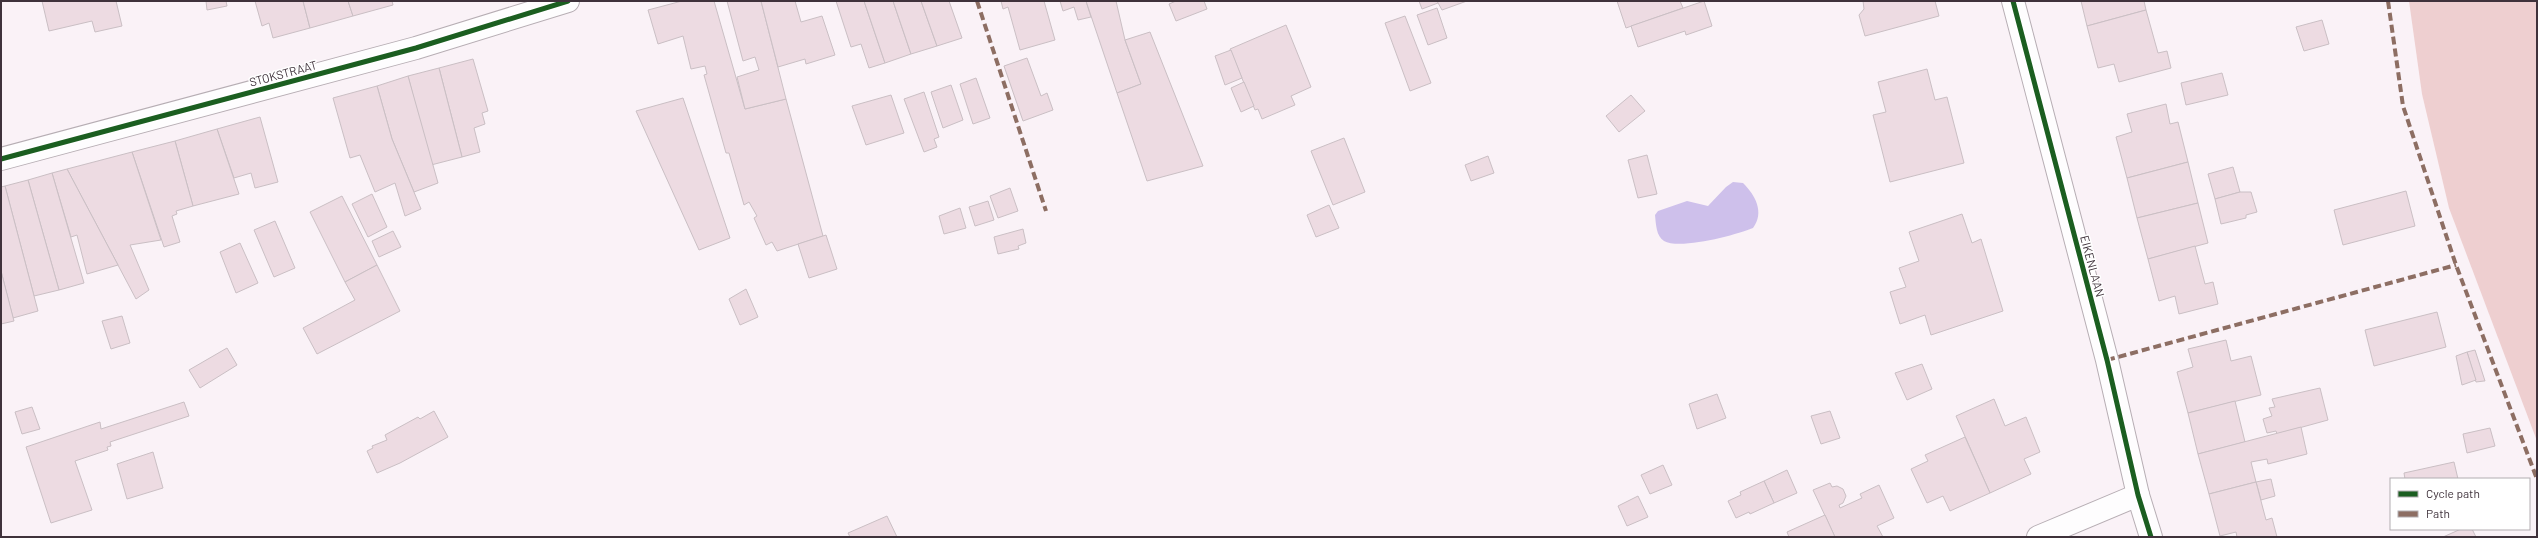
<svg xmlns="http://www.w3.org/2000/svg" width="2538" height="538" viewBox="0 0 2538 538" font-family="Barlow,sans-serif">
<style>
.green{fill:#eecfd0}
.water{fill:#cec0eb}
.building{fill:#eddbe2;stroke:#cabfc4}
.lines{fill:none;stroke-linecap:round;stroke-linejoin:round}
.minor-casing{stroke:#b7aeb4;stroke-width:24}
.minor{stroke:#fefdfe;stroke-width:22}
.quiet{stroke:#8d6e63;stroke-width:4;stroke-dasharray:8 4;stroke-linecap:butt}
.cycleway-casing{stroke:#fff;stroke-width:8}
.cycleway{stroke:#1b5e20;stroke-width:5}
.labels{text-anchor:middle;dominant-baseline:central;stroke-width:3;stroke-linejoin:round;paint-order:stroke}
.street-label{font-size:12px;fill:#3f323b;stroke:#fff}
</style>
<rect width="100%" height="100%" fill="#faf2f7"/>
<polygon class="green" points="2409,1 2537,1 2537,441 2449,208 2422,94"/>
<path class="water" d="M1733,182l10,1c12,12 22,29 10,45 -17,7 -73,22 -89,13 -8,-5 -8,-17 -9,-26l3,-4 29,-10 21,5 18,-19z"/>
<g class="building">
<polygon points="42,1 116,1 122,26 95,32 92,21 49,31"/>
<polygon points="206,1 226,1 227,6 207,10"/>
<polygon points="255,1 303,1 310,28 273,38 269,23 262,26"/>
<polygon points="303,1 348,1 353,16 310,28"/>
<polygon points="348,1 392,1 393,5 353,16"/>
<polygon points="682,1 714,1 745,109 786,99 823,236 777,251 772,242 766,245 754,218 757,216 749,202 744,205 729,153 726,153 704,75 707,74 705,66 691,69 683,36 658,44 648,10"/>
<polygon points="727,1 761,1 786,99 745,109 737,77 759,70 755,57 743,61"/>
<polygon points="761,1 795,1 801,22 822,16 835,55 806,64 805,59 778,67"/>
<polygon points="836,1 864,1 885,63 869,68 861,44 851,47"/>
<polygon points="864,1 893,1 911,54 885,63"/>
<polygon points="893,1 921,1 937,46 911,54"/>
<polygon points="921,1 949,1 962,38 937,46"/>
<polygon points="1001,1 1044,1 1055,40 1020,50 1008,7 1003,9"/>
<polygon points="1060,1 1086,1 1091,17 1078,20 1074,7 1063,11"/>
<polygon points="1086,1 1116,1 1125,40 1141,84 1117,93"/>
<polygon points="1176,1 1204,1 1207,9 1176,21 1169,4"/>
<polygon points="1419,1 1437,1 1438,3 1422,9"/>
<polygon points="1437,1 1467,1 1442,10"/>
<polygon points="1617,1 1680,1 1683,8 1626,28"/>
<polygon points="1704,1 1712,26 1686,35 1685,31 1638,47 1631,26"/>
<polygon points="1863,1 1935,1 1939,16 1865,36 1859,15 1864,9"/>
<polygon points="2081,1 2144,1 2146,10 2087,26"/>
<polygon points="1437,8 1447,38 1428,45 1417,15"/>
<polygon points="2146,10 2158,53 2167,51 2171,68 2119,82 2114,64 2098,68 2087,26"/>
<polygon points="1405,16 1431,83 1410,91 1385,23"/>
<polygon points="2322,20 2329,44 2304,51 2296,27"/>
<polygon points="1286,25 1311,87 1291,96 1295,105 1262,119 1258,109 1255,110 1230,49"/>
<polygon points="1150,32 1203,166 1147,181 1117,93 1141,84 1125,40"/>
<polygon points="1231,50 1242,78 1225,85 1215,56"/>
<polygon points="1027,58 1041,96 1047,93 1053,110 1023,121 1004,66"/>
<polygon points="473,59 488,111 482,113 485,124 474,128 480,152 462,157 439,68"/>
<polygon points="439,68 462,157 431,165 408,76"/>
<polygon points="1927,69 1935,100 1947,97 1964,163 1890,182 1873,115 1886,112 1878,82"/>
<polygon points="2222,73 2228,95 2186,105 2181,83"/>
<polygon points="408,76 438,183 414,192 392,139 377,86"/>
<polygon points="976,78 990,118 973,124 960,84"/>
<polygon points="1244,82 1254,106 1241,112 1231,88"/>
<polygon points="951,85 963,120 943,128 931,92"/>
<polygon points="377,86 392,139 421,209 405,216 395,183 375,192 360,155 350,158 333,98"/>
<polygon points="924,92 939,137 934,139 937,147 924,152 904,99"/>
<polygon points="891,95 904,133 866,145 852,106"/>
<polygon points="1631,95 1645,111 1619,132 1606,116"/>
<polygon points="683,98 730,238 699,250 636,111"/>
<polygon points="2166,104 2170,124 2178,122 2188,162 2127,178 2116,137 2132,132 2127,114"/>
<polygon points="260,117 278,182 255,188 251,173 234,178 217,129"/>
<polygon points="217,129 239,194 193,206 175,141"/>
<polygon points="1344,138 1365,192 1333,205 1311,151"/>
<polygon points="175,141 193,206 176,211 177,214 172,216 180,242 164,247 132,152"/>
<polygon points="132,152 161,240 130,245 149,290 136,299 67,169"/>
<polygon points="1647,155 1657,194 1638,198 1628,160"/>
<polygon points="1488,156 1494,173 1471,181 1465,165"/>
<polygon points="2188,162 2198,203 2137,218 2127,178"/>
<polygon points="2233,167 2240,192 2215,199 2208,174"/>
<polygon points="67,169 118,265 87,274 77,235 71,237 52,173"/>
<polygon points="52,173 84,283 59,290 28,180"/>
<polygon points="28,180 59,290 34,296 5,186"/>
<polygon points="5,186 38,311 13,318 1,271 1,187"/>
<polygon points="1010,188 1018,211 998,218 990,196"/>
<polygon points="2406,191 2415,226 2343,245 2334,210"/>
<polygon points="2240,192 2251,192 2257,212 2246,215 2246,218 2221,224 2215,199"/>
<polygon points="372,194 387,227 368,237 352,204"/>
<polygon points="342,196 377,265 345,282 310,212"/>
<polygon points="988,201 994,220 975,226 969,207"/>
<polygon points="2198,203 2208,243 2148,259 2137,218"/>
<polygon points="1329,205 1339,228 1316,237 1307,215"/>
<polygon points="960,208 966,228 944,234 939,216"/>
<polygon points="1962,214 1972,243 1981,239 2003,311 1931,335 1925,315 1900,324 1890,292 1906,287 1899,268 1919,261 1909,232"/>
<polygon points="275,221 295,268 274,277 254,230"/>
<polygon points="1023,229 1026,243 1018,246 1019,249 998,254 994,237"/>
<polygon points="393,231 401,247 379,257 372,241"/>
<polygon points="826,235 837,269 809,278 798,244"/>
<polygon points="240,243 258,283 236,293 220,252"/>
<polygon points="2195,246 2205,284 2213,282 2218,304 2179,314 2175,296 2159,301 2148,259"/>
<polygon points="377,265 400,311 317,354 303,328 355,300 345,282"/>
<polygon points="1,271 14,321 1,324"/>
<polygon points="746,289 758,317 740,325 729,299"/>
<polygon points="2437,312 2446,347 2374,366 2365,330"/>
<polygon points="122,316 130,343 111,349 102,321"/>
<polygon points="2226,340 2231,361 2251,356 2261,395 2188,413 2177,372 2193,367 2188,349"/>
<polygon points="227,348 237,365 200,388 189,370"/>
<polygon points="2475,350 2485,381 2484,381 2476,382 2467,352"/>
<polygon points="2467,352 2476,380 2462,385 2456,356"/>
<polygon points="1922,364 1932,389 1907,400 1895,373"/>
<polygon points="2320,388 2328,420 2277,434 2276,431 2267,433 2263,419 2272,416 2269,408 2275,407 2272,399"/>
<polygon points="1717,394 1726,418 1697,429 1689,404"/>
<polygon points="1994,399 2005,426 2026,417 2040,452 2024,459 2031,474 1990,493 1956,416"/>
<polygon points="2235,401 2245,442 2198,454 2188,413"/>
<polygon points="184,402 189,416 110,442 111,446 107,447 108,450 75,461 92,510 51,523 26,447 100,422 101,429"/>
<polygon points="32,407 40,429 22,434 15,412"/>
<polygon points="434,411 448,437 400,463 377,473 367,451 373,448 372,446 387,440 385,435 418,417 420,419"/>
<polygon points="1830,411 1840,438 1821,444 1811,416"/>
<polygon points="2301,427 2307,454 2268,464 2267,459 2251,462 2256,482 2209,494 2198,454"/>
<polygon points="2490,428 2495,446 2467,453 2463,434"/>
<polygon points="1965,437 1990,493 1950,511 1943,496 1927,503 1911,469 1928,461 1925,455"/>
<polygon points="153,452 163,488 127,499 117,464"/>
<polygon points="2454,462 2458,479 2405,479 2404,473"/>
<polygon points="1663,465 1672,485 1650,494 1641,475"/>
<polygon points="1787,470 1797,493 1774,503 1764,481"/>
<polygon points="2271,479 2275,496 2261,500 2256,482"/>
<polygon points="1764,481 1774,503 1750,514 1749,512 1736,518 1728,501 1741,495 1740,492"/>
<polygon points="2256,482 2266,520 2272,518 2277,537 2237,537 2236,532 2220,536 2209,494"/>
<polygon points="1830,483 1832,487 1837,486 1843,489 1846,496 1843,503 1839,505 1840,508 1862,498 1860,494 1879,485 1894,518 1877,526 1883,537 1835,537 1813,490"/>
<polygon points="1638,496 1648,517 1627,526 1618,506"/>
<polygon points="1825,515 1835,537 1789,537 1787,532"/>
<polygon points="887,516 897,537 850,537 848,533"/>
<polygon points="2461,529 2472,529 2476,537 2443,537"/>
</g>
<g class="lines">
<g class="minor-casing">
<g id="minor">
<polyline points="2013,1 2107,360 2138,495 2151,537"/>
<polyline points="1,159 416,48 568,1"/>
<polyline points="2038,537 2138,495"/>
</g>
</g>
<use href="#minor" class="minor"/>
<g class="quiet">
<polyline points="977,1 1046,211"/>
<polyline points="2388,1 2403,106 2456,265 2537,479"/>
<polyline points="2107,360 2456,265"/>
</g>
<g class="cycleway-casing">
<g id="cycleway">
<polyline points="2013,1 2107,360 2138,495 2151,537"/>
<polyline points="1,159 416,48 568,1"/>
</g>
</g>
<use href="#cycleway" class="cycleway"/>
</g>
<g class="labels">
<g class="street-label">
<text transform="translate(283 73) rotate(-15)">STOKSTRAAT</text>
<text transform="translate(2093 266) rotate(75)">EIKENLAAN</text>
</g>
</g>
<rect width="2538" height="538" fill="none" stroke="#3f323b" stroke-width="4"/>
<rect x="2390" y="478" width="140" height="52" fill="#ffffff" stroke="#b2adb1"/>
<rect x="2398" y="491" width="20" height="6" fill="#1b5e20" stroke="#b2adb1"/>
<text x="2426" y="498" font-size="12" fill="#3f323b">Cycle path</text>
<rect x="2398" y="511" width="20" height="6" fill="#8d6e63" stroke="#b2adb1"/>
<text x="2426" y="518" font-size="12" fill="#3f323b">Path</text>
</svg>
